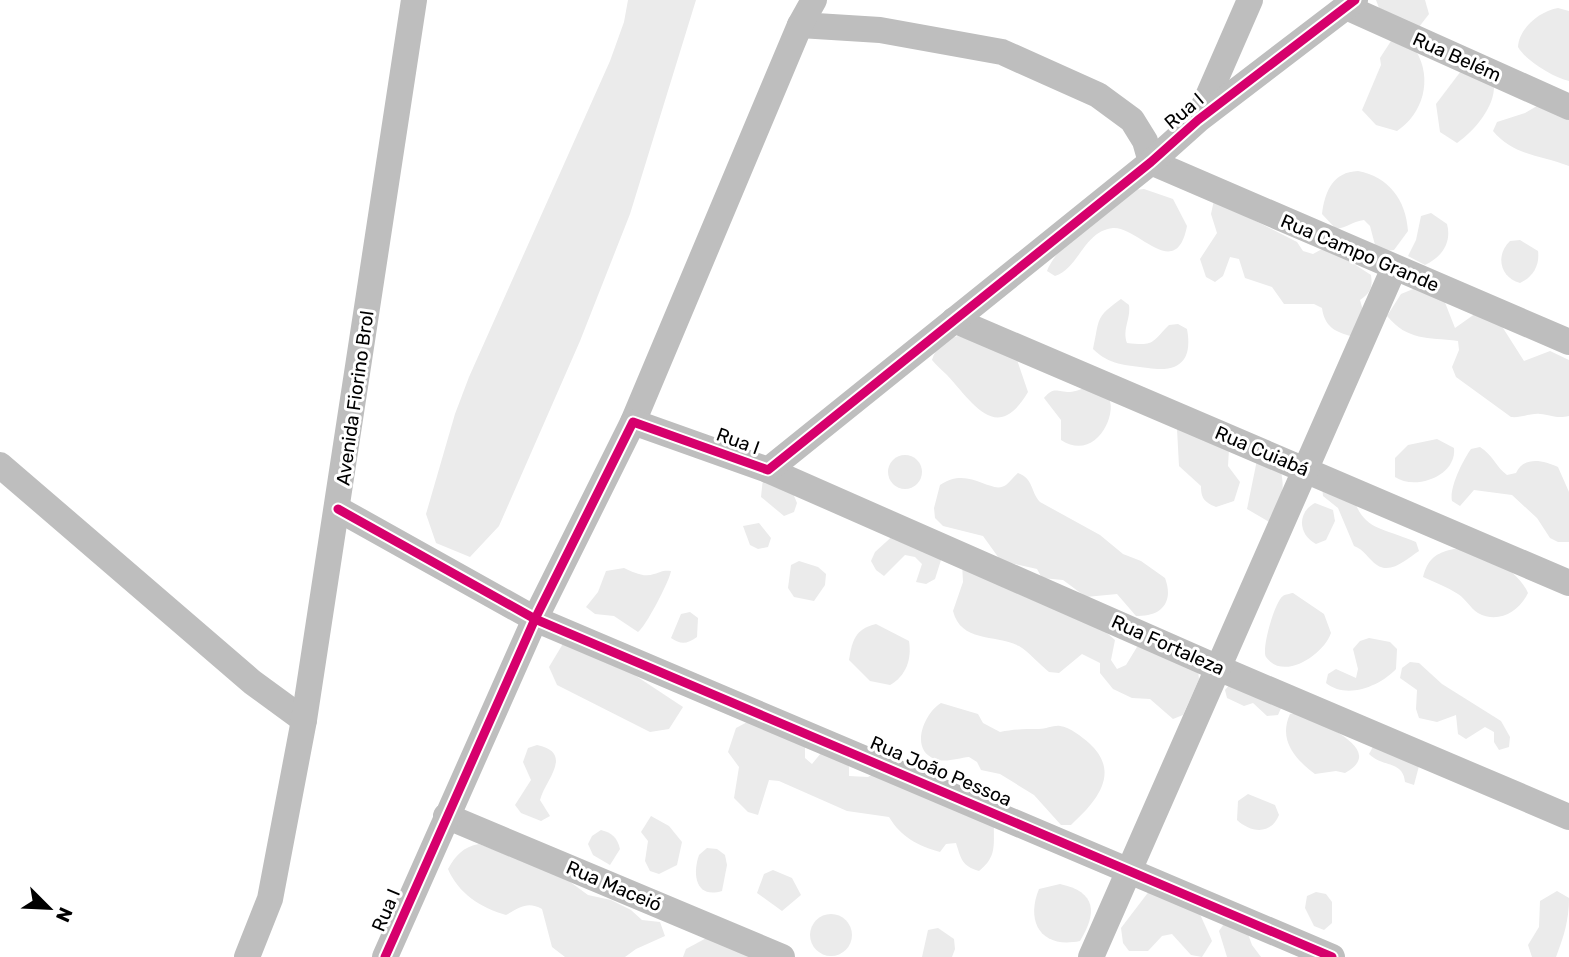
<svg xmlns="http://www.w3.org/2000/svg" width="1569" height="957" viewBox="0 0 1569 957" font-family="Rubik,sans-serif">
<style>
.green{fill:#ebebeb}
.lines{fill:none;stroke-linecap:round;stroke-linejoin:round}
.street{stroke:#bebebe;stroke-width:26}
.cycleway-casing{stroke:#fff;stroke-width:13}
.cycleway{stroke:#d6006c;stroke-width:9}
.labels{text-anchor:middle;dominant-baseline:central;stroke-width:6;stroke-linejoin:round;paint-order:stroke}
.street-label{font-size:19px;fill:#000;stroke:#fff}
</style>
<rect width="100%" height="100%" fill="#fff"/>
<g class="green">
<polygon points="628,0 696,0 630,214 580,341 499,526 470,557 436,543 426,514 455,414 469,377 610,61 624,22"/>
<polygon points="1376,0 1425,0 1429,14 1419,27 1379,8"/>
<path d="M1558,8l11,3v70c-16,-4 -43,-20 -51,-34 1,-19 22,-36 40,-39z"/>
<path d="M1391,41l25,10c17,28 7,63 -19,80l-21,-6 -14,-15 19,-45 -1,-7z"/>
<path d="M1461,71l33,14c1,22 -20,46 -37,58l-17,-11 -4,-28z"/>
<path d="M1542,103l27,16v47c-28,-11 -55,-10 -76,-35l4,-9 28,-9z"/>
<path d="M1358,171c31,6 48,29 50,60l-14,19 -10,1 -9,-6 -5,-19 -6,-6c-11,1 -17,8 -28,9l-14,-15c3,-23 11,-42 36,-43z"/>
<path d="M1144,189l29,10 14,27c-11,57 -49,0 -74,2 -29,3 -34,40 -58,48l-8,-5c7,-21 55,-66 76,-79 6,-3 15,-2 21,-3z"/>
<path d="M1214,200l83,42 6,9 10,3 9,-5 27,6 5,9 17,11c2,13 -1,18 -11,25l4,14 -6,24c-19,-5 -33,-8 -36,-30l-8,-4h-30l-12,-17 -27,-9 -6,-19 -9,-2 -7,19 -8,6 -9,-5 -6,-18 17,-26 -6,-19z"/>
<path d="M1431,213l16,11c5,18 -5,33 -22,41l-17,-9 8,-16 5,-24z"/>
<path d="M1520,240l18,11c2,14 -5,26 -18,32 -20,-5 -25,-28 -10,-42z"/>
<path d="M1418,287l26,13 11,28 24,-17 17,6 28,44 26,-10 19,9v56c-12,3 -18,-1 -29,-2 -9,-1 -18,4 -29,3l-55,-40 -4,-10 7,-17 -1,-9c-31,-4 -50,0 -71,-25l14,-22z"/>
<path d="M1121,299l8,6c2,14 -7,24 -2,38 28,3 24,0 42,-18l9,-1 9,5c6,32 -8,44 -39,39 -22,-3 -39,-3 -55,-19 7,-32 2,-31 28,-50z"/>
<path d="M958,336l57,18 13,38c-31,53 -55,11 -81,-17 -5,-5 -10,-9 -15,-15 4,-13 13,-21 26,-24z"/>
<path d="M1088,387c7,2 16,5 20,10 11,15 -12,66 -47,43v-20l-17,-22c10,-12 13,-6 26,-6 5,0 13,-4 18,-5z"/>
<path d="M1177,429l52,20 -1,17 12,16 -6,19 -18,6c-12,-5 -15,-9 -15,-21l-22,-20z"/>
<path d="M1437,439l17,9c3,28 -39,43 -59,29v-19l13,-13z"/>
<path d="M1480,447c13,8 16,20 27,28l9,-2c8,-17 27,-13 42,-6l11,25v50h-11l-8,-4 -13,-20 -25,-23 -38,-5 -14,16 -8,-5c-3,-13 11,-41 19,-52z"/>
<circle cx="905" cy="472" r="17"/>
<path d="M1257,460l24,11c4,20 1,36 -10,52l-24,-14z"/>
<path d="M1018,473c16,6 12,18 22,29l60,33 23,19 18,7 24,17c9,24 -3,39 -29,38l-19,-22 -31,3 -23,-17 -21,-2 -5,-9 -36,-8 -18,-25 -40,-10 -8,-8 -1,-10 6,-23c30,-20 51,11 66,0 4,-3 8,-9 12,-12z"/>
<polygon points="763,478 789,484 797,503 794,512 784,516 761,497"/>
<path d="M1348,481c13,50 24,43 68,61l3,9c-11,7 -28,24 -42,14 -9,-6 -12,-15 -23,-19l-16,-38 -15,-12 -1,-10z"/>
<path d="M1315,503l18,7 2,11 -9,19 -10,4c-18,-9 -19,-32 -1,-41z"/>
<polygon points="759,523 771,538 768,547 758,549 750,545 743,526"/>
<polygon points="897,532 935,552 941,560 935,579 926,584 916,582 922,564 915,557 905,555 884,576 876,570 871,561 875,552"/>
<path d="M1454,549c27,1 63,19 74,44 -9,19 -30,31 -50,20 -8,-5 -12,-14 -20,-19 -11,-7 -24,-12 -35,-17 5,-18 12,-24 31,-28z"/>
<polygon points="799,561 818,567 826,574 825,585 814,601 794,597 788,588 791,565"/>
<path d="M962,563l138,64 15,13 -4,20 6,9 9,-4 11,-18 8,-1 53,24 1,9 -16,36 -10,4 -23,-20 -18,-1 -19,-9 -13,-16v-10l-18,-9 -23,19 -10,-1c-9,-7 -20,-20 -30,-26 -24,-12 -58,-3 -66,-35l10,-29z"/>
<path d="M624,568c9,4 20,10 30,6 8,-2 8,-4 17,-3 -1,9 -26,57 -33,61l-24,-16 -19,-2 -9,-7 12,-15 8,-21z"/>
<path d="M1293,593l31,21 7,19c-7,21 -47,49 -65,24 -5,-8 9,-56 17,-61 1,-1 9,-3 10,-3z"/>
<path d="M690,612l8,6 -1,19c-10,7 -16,8 -26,1l10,-24z"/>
<path d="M876,624l33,17c3,18 -3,35 -19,44l-20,-4 -21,-21c3,-19 6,-31 27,-36z"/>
<path d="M1369,638l21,4 7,7 -1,20c-16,17 -49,31 -70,14l2,-9 8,-5 20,9 2,-9 -5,-20 7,-8z"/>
<polygon points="564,642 627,670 683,707 669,729 650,732 557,685 549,667"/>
<polygon points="1410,662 1419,663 1442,684 1501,721 1510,737 1509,747 1499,750 1494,742 1494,732 1485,727 1466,739 1458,734 1456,715 1437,722 1419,718 1416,709 1417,690 1400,678 1402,668"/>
<polygon points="1231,683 1282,706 1278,715 1267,716 1253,703 1244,706 1227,698 1225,690"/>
<path d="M941,703l37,11 5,9 17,9c14,-3 25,-3 39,-3 7,0 15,-4 21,-3 10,1 22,11 29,17 33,30 7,59 -18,82h-10l-27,-30 -34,-21 -19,-4 -4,-8 -8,-5c-10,1 -24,6 -34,2 -26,-9 -11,-46 6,-56z"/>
<path d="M1299,713c19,10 90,36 46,60l-9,-2 -21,3c-20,-15 -37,-34 -25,-60z"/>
<path d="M753,719l52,22v17l7,6 9,-11 28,4v19l19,1 12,-7 114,52c-1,22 4,34 -15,49 -17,-5 -18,-12 -23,-28l-10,1 -6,8c-22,-6 -39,-15 -51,-35l-42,-6 -68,-30 -10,-1 -11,35 -10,-3 -14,-14 5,-31 -11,-15 8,-24z"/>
<path d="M537,745c38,8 8,35 3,55l10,16 -9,5 -20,-8 -6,-8 16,-25 -8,-18 5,-14z"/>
<path d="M1374,745l45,21 -5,19 -9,-3c-2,-22 -22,-14 -36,-28z"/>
<path d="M1248,794l27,11 4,10c-8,20 -28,18 -42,5l1,-19z"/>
<polygon points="651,816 669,826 682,842 677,865 659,874 650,871 645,861 648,841 641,832"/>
<path d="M601,830c11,3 16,7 19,19l-10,16 -17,-10 -5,-11 4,-8z"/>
<path d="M479,844l83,32 26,19 23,5 20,10 11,10 18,2 5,14 -29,13 -11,8h-60l-13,-10 -10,-38c-14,-8 -22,-2 -36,6 -25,-7 -48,-22 -58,-46 8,-14 15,-22 31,-25z"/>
<path d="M707,848l10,1 8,6 2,10 -5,26c-26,8 -30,-16 -23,-36z"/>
<polygon points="773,870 792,878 801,895 782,911 757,893 764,874"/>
<path d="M1060,884c37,8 37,29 20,57 -38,8 -55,-18 -41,-52z"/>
<polygon points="1150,890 1199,912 1212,941 1202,957 1191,955 1172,934 1162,936 1148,951 1129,951 1123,943 1121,928"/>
<path d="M1557,891l12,7c0,22 -5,38 -13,59h-24l-4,-12 11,-18 1,-26z"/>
<polygon points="1316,892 1326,894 1332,902 1332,923 1324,930 1314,926 1305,908 1307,896"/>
<circle cx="831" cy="935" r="21"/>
<polygon points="1226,921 1245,926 1252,945 1261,957 1227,957 1219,931"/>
<polygon points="938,928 954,939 955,949 952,957 922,957 928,930"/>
<polygon points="712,935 762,957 683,957 686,949"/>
</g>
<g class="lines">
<g class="street">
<polyline points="1346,7 1569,107"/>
<polyline points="800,25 880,30 1002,52 1098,95 1132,120 1145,141 1151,162 1569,342"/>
<polyline points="1199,117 1250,0"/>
<polyline points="954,320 1569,583"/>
<polyline points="633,422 800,25 814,0"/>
<polyline points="0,465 252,682 304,720"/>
<polyline points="768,470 1216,667 1569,817"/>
<polyline points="338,509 535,619 1332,957"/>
<polyline points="446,816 782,957"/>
<polyline points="247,957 270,899 304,720 414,0"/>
<polyline points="385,957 535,619 633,422 768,470 1151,162 1198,120 1355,0"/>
<polyline points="1091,957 1394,268"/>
</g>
<g class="cycleway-casing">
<g id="cycleway">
<polyline points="338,509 535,619 1332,957"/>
<polyline points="385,957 535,619 633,422 768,470 1151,162 1198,120 1355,0"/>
</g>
</g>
<use href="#cycleway" class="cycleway"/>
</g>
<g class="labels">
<g class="street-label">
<text transform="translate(1457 57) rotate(24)">Rua Belém</text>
<text transform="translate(1184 111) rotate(-40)">Rua I</text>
<text transform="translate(1360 253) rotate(23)">Rua Campo Grande</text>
<text transform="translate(355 398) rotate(-82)">Avenida Fiorino Brol</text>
<text transform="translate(738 441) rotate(20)">Rua I</text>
<text transform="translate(1262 451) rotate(23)">Rua Cuiabá</text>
<text transform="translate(1168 645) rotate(24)">Rua Fortaleza</text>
<text transform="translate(941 771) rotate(23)">Rua João Pessoa</text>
<text transform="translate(614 886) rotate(23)">Rua Maceió</text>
<text transform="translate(386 910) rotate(-67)">Rua I</text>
</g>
</g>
<g transform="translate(49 908) rotate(114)" stroke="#ffffff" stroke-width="5" paint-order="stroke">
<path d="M0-5L12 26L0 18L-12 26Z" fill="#000000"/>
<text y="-10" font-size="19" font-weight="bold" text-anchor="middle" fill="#000000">N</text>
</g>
</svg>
